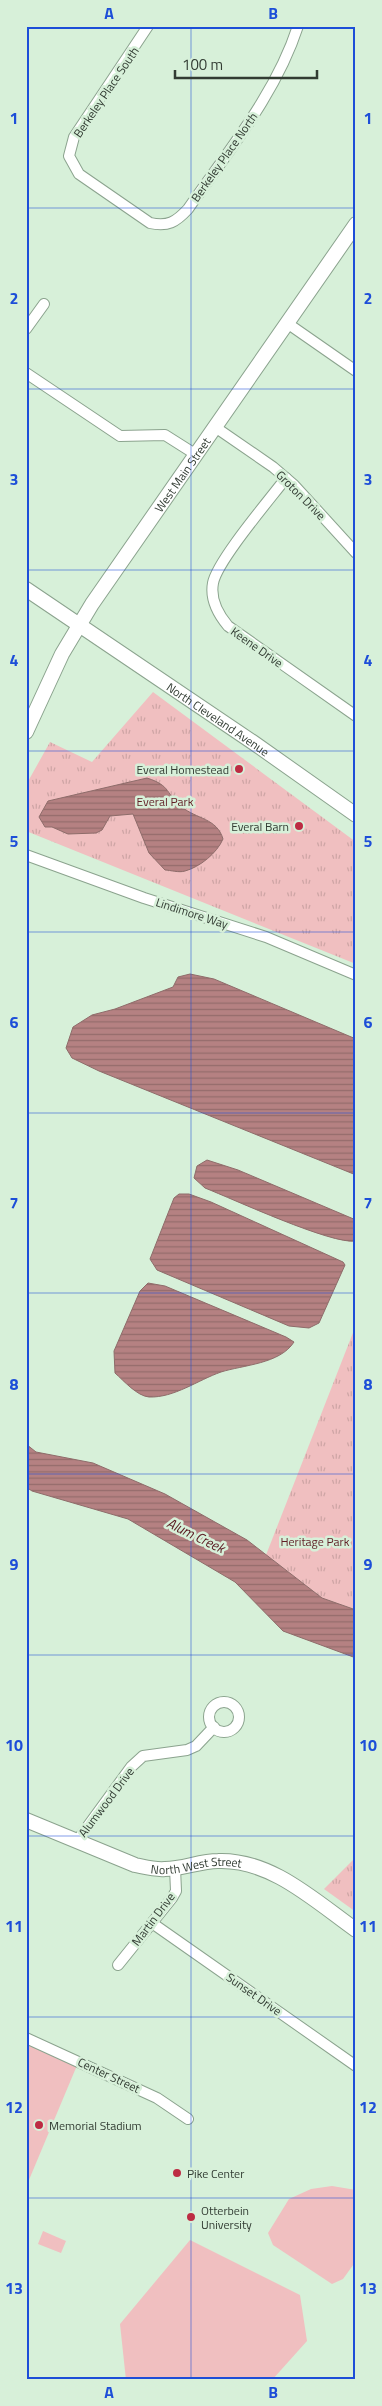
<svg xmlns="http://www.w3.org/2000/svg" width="382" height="2406" viewBox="0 0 382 2406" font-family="'Titillium Web',sans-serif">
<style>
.grass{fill:url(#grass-tufts)}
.garden{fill:#f0bfc0}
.water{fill:url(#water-rules);stroke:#8e6c6a}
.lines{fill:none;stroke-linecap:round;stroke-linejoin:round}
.street-casing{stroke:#8ba38e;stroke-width:12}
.secondary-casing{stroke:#8ba38e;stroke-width:16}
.street{stroke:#fff;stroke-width:10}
.secondary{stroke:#fff;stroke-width:14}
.grid{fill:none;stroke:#1d4ed8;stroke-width:1;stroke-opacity:0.55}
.poi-dot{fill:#bd2c43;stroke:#d7f0d9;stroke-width:2}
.labels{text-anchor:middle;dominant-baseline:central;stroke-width:5;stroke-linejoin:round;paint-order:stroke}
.street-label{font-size:12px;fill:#323c33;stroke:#d7f0d9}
.poi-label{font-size:12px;fill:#323c33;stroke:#d7f0d9;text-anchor:start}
.park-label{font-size:12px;fill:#601e25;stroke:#d7f0d9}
.water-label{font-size:14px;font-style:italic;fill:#58171f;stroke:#d7f0d9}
.neatline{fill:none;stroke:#1d4ed8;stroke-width:2}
.grid-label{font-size:16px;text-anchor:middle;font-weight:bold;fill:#1d4ed8}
</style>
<defs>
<pattern id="grass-tufts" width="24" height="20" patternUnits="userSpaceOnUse" patternTransform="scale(1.25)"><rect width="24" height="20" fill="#f0bfc0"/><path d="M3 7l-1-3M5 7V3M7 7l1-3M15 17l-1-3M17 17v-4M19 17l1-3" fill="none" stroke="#cea5a5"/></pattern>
<pattern id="water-rules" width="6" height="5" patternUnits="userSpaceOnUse" patternTransform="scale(1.25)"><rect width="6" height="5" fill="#b58182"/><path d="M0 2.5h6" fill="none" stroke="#946b6b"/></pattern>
</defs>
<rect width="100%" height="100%" fill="#d7f0d9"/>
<g class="grass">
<polygon points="153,692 356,842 356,964 26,831 26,785 50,742 92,762"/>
<polygon points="356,1325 356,1610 322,1598 266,1555"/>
<polygon points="356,1857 356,1912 324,1889"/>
</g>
<g class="garden">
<polygon points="26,2042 78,2063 26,2187"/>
<polygon points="332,2186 356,2190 356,2261 343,2279 332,2284 273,2245 268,2233 289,2199 311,2189"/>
<polygon points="43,2231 66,2241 61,2253 38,2244"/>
<polygon points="190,2240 300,2295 307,2341 272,2380 126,2380 120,2324"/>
</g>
<g class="water">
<path d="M147,778c25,8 18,16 35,29 14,12 35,11 41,32 -6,14 -23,28 -38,32 -6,2 -15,-1 -20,-1l-16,-17 -16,-39 -23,2 -8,14 -6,3 -28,1 -16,-7h-7l-6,-10 9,-16z"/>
<polygon points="190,974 214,979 356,1039 356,1175 99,1071 72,1058 66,1048 73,1027 92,1015 115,1009 173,987 178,977"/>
<path d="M207,1160l31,10 118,50v21c-24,4 -123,-42 -151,-53l-11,-10 3,-12z"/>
<polygon points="179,1194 189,1194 211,1202 343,1262 345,1265 319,1323 309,1328 289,1326 157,1270 150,1259 174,1198"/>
<path d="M148,1283l17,3 121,51 8,5c-14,22 -51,23 -73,30 -23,8 -47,26 -72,25 -12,-1 -25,-16 -34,-24l-1,-22 26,-60z"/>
<polygon points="26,1444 36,1452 93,1463 165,1494 247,1540 322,1598 356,1610 356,1658 283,1631 235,1582 128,1519 32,1491 26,1487"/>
</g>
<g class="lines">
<g class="street-casing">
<g id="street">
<path d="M148,26l-74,111 -5,19 10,18 71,49c18,4 26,-1 38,-14 40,-58 88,-115 110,-183"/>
<polyline points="287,323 356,371"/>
<polyline points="26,329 44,304"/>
<polyline points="26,373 120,436 165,435 195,454"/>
<polyline points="215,427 273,467 294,485 356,553"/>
<path d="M286,478c-16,21 -69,83 -73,105 -3,16 5,31 15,43l128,90"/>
<polyline points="26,855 144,898 266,937 356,975"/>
<circle cx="224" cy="1717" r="15"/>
<polyline points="77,1841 131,1767 143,1756 187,1750 196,1746 214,1727"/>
<polyline points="152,1923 356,2066"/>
<polyline points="118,1965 172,1898 176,1891 175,1868"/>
<polyline points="26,2038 157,2098 188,2119"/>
</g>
</g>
<g class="secondary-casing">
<g id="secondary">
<path id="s1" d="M26,589l228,154 102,72"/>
<path id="s2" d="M26,732l36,-78 30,-50 264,-380"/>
<path id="s3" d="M26,1820l109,45c10,2 20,5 30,4 18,0 35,-8 53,-8 53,-2 97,40 138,69"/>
</g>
</g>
<use href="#street" class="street"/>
<use href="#secondary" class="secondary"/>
</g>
<path class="grid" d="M191,26v2354M26,208h330M26,389h330M26,570h330M26,751h330M26,932h330M26,1113h330M26,1293h330M26,1474h330M26,1655h330M26,1836h330M26,2017h330M26,2198h330"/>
<g class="poi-dot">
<circle cx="239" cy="769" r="5"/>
<circle cx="299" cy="826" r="5"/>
<circle cx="39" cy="2125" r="5"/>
<circle cx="177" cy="2173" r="5"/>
<circle cx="191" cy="2217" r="5"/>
</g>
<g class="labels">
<g class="street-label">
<text transform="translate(106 92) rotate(-56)">Berkeley Place South</text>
<text transform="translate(224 157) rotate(-55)">Berkeley Place North</text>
<text stroke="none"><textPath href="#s2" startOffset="302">West Main Street</textPath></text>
<text transform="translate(301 495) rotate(45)">Groton Drive</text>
<text transform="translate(257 647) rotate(35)">Keene Drive</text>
<text stroke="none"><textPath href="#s1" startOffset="232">North Cleveland Avenue</textPath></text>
<text transform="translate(192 913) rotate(18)">Lindimore Way</text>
<text transform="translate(106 1802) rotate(-53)">Alumwood Drive</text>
<text stroke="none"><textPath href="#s3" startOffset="180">North West Street</textPath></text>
<text transform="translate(153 1919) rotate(-53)">Martin Drive</text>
<text transform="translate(254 1994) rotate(35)">Sunset Drive</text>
<text transform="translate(109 2075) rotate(25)">Center Street</text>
</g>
<g class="poi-label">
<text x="229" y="769" text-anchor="end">Everal Homestead</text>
<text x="289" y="826" text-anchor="end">Everal Barn</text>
<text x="49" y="2125">Memorial Stadium</text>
<text x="187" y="2173">Pike Center</text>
<text x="201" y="2210">Otterbein<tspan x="201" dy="14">University</tspan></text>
</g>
<g class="park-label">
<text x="165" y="801">Everal Park</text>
<text x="315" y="1541">Heritage Park</text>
</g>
<g class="water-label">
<text transform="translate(196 1535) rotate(26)">Alum Creek</text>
</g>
</g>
<rect width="382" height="2406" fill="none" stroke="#d7f0d9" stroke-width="55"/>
<path d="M175 70v8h142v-8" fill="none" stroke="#323c33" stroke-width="2.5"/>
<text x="182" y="70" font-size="15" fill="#323c33" stroke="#d7f0d9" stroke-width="4" paint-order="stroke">100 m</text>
<rect x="28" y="28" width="326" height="2350" class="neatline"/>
<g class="grid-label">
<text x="109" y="19">A</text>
<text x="273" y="19">B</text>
<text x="14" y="124">1</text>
<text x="368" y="124">1</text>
<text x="14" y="304">2</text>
<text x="368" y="304">2</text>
<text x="14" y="485">3</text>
<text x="368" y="485">3</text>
<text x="14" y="666">4</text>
<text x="368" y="666">4</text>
<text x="14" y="847">5</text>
<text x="368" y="847">5</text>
<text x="14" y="1028">6</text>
<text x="368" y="1028">6</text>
<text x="14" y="1209">7</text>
<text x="368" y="1209">7</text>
<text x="14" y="1390">8</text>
<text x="368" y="1390">8</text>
<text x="14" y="1570">9</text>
<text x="368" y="1570">9</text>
<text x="14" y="1751">10</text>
<text x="368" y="1751">10</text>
<text x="14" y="1932">11</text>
<text x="368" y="1932">11</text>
<text x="14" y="2113">12</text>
<text x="368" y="2113">12</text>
<text x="14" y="2294">13</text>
<text x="368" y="2294">13</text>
<text x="109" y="2398">A</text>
<text x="273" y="2398">B</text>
</g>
</svg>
